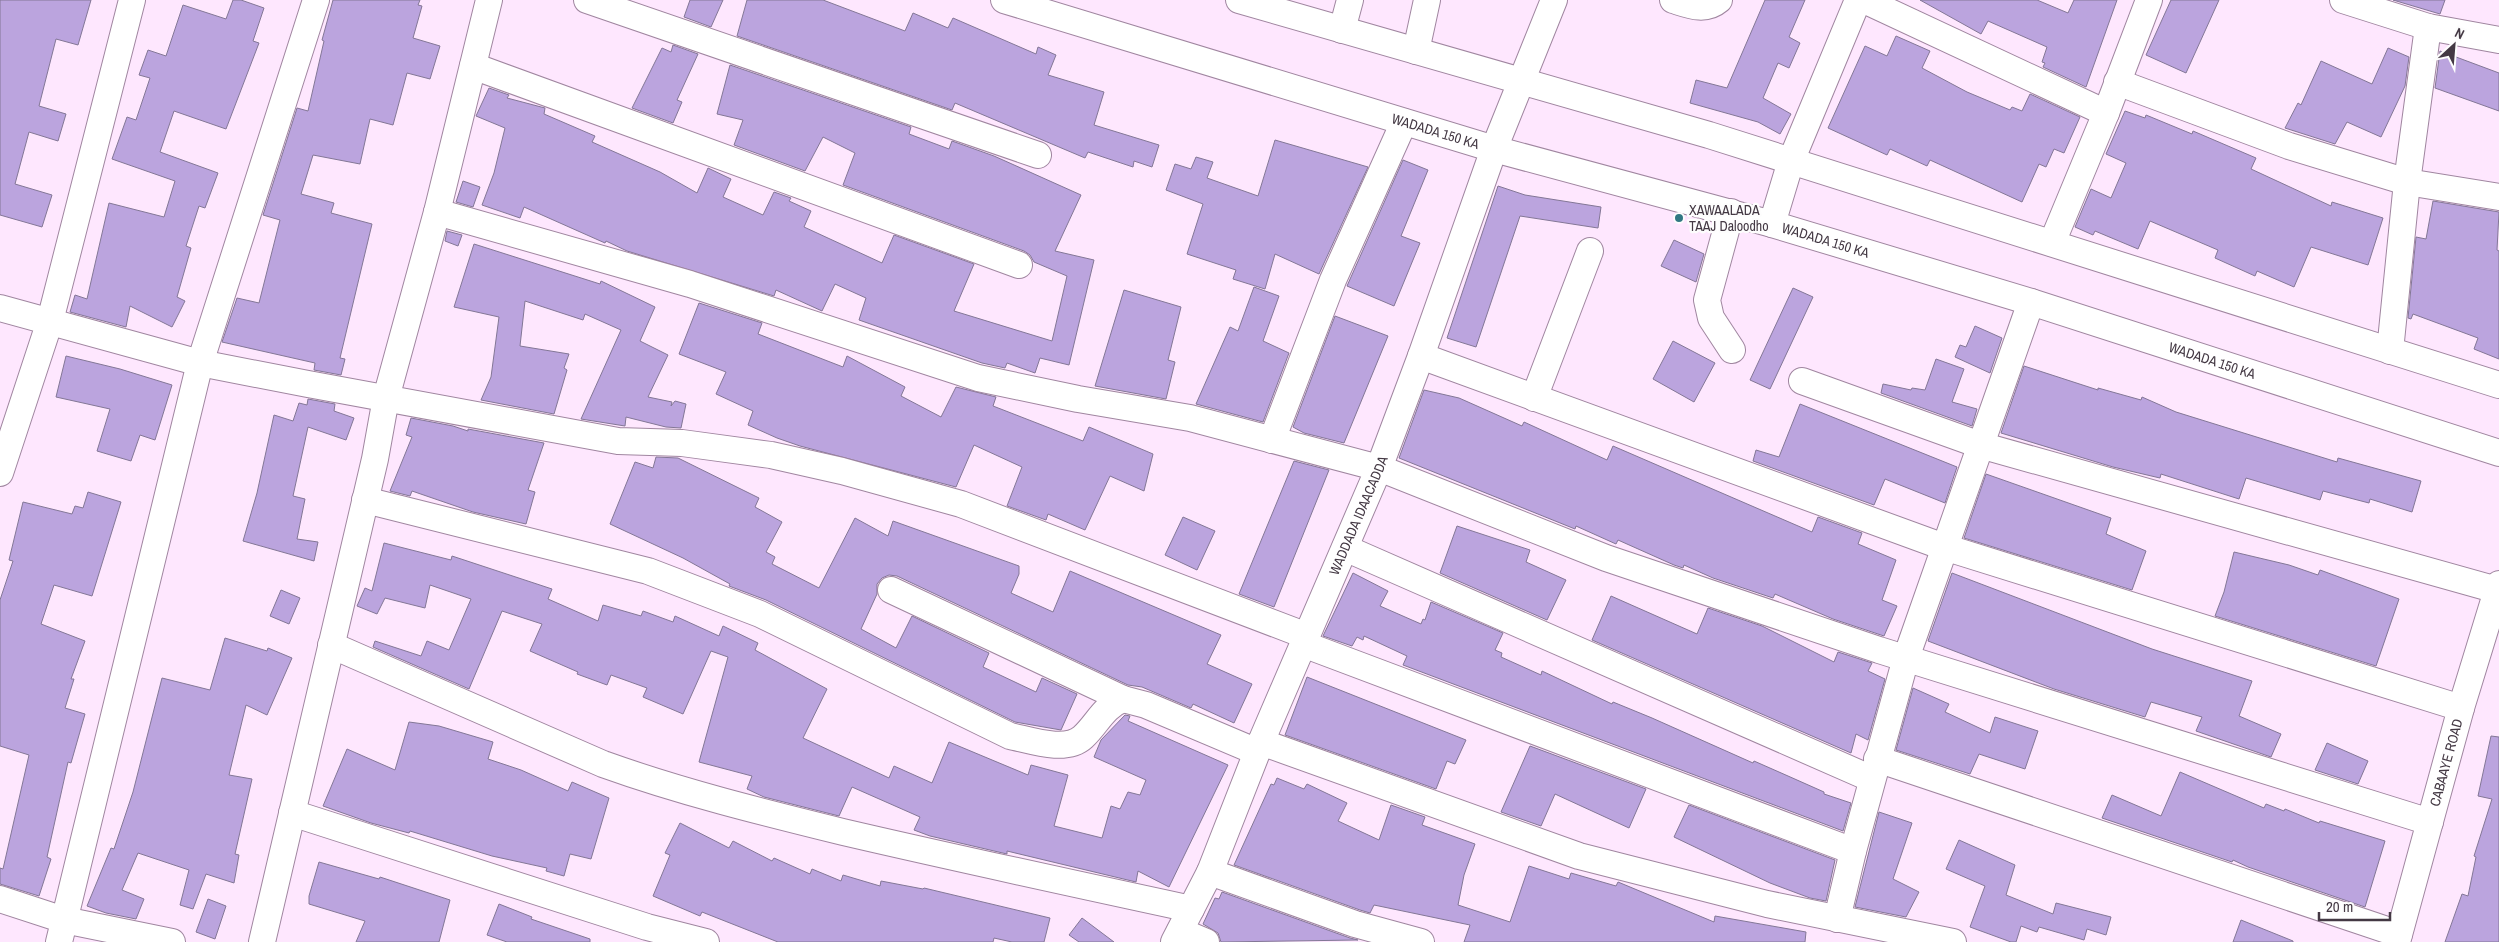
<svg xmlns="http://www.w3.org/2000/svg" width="2499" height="942" viewBox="0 0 2499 942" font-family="'Archivo Narrow',sans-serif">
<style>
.building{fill:#bba4de;stroke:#837796}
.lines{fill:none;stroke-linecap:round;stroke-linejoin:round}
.minor-casing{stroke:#a086a0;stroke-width:28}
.minor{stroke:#fff;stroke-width:26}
.poi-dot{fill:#317883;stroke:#fdfdfd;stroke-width:2}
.labels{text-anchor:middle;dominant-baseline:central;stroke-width:4.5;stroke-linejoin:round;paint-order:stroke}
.street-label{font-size:14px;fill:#443944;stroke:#fdfdfd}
.poi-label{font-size:14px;fill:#443944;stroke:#fdfdfd;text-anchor:start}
</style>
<rect width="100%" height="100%" fill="#fee7fe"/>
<g class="building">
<polygon points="0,0 91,0 78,45 56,39 39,106 66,114 58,141 29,132 15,184 52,195 42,227 0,215"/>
<polygon points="233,0 241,0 264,8 253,41 259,43 226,129 174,111 160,152 218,173 205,208 199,206 186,246 191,248 177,297 185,301 172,327 130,306 126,327 70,312 75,295 87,299 109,203 164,217 175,181 112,159 127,117 136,120 150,78 139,75 148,50 166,56 183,5 226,19"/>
<polygon points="333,0 420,0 418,5 422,6 413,38 440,46 430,79 407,73 393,125 370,119 360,164 313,155 301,194 334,203 331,213 372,224 340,358 345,359 341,375 314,370 315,363 222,342 237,298 259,303 280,220 263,215 297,108 308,111 324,41 322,40"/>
<polygon points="690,0 723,0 711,27 684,17"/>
<polygon points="747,0 823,0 905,31 913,13 948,28 953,18 1036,54 1038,47 1056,55 1048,75 1104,92 1094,125 1159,145 1152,167 1134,161 1133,167 1088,152 1085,158 955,103 952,110 737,36"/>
<polygon points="1765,0 1805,0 1789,37 1800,43 1789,68 1778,63 1763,98 1791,114 1780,134 1758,122 1690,103 1696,80 1727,88"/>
<polygon points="1920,0 2037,0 2068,13 2074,0 2117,0 2086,87 2043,67 2045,63 2042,62 2047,47 1988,21 1981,34"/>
<polygon points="2171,0 2219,0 2186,73 2146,55"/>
<polygon points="2393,0 2445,0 2440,14"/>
<polygon points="1896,36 1930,51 1922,68 1967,92 2010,110 2012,107 2022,111 2030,94 2080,117 2064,153 2054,149 2046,167 2039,164 2022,202 1930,160 1927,166 1890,149 1887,155 1828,128 1865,46 1887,56"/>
<polygon points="673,45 698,54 677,100 682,102 673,123 632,108 662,48 671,52"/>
<polygon points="2388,48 2409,57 2405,86 2381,137 2347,122 2335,144 2285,128 2298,103 2301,105 2321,61 2372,84"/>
<polygon points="2440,51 2499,73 2499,111 2435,88"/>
<polygon points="730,65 911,127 909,134 949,149 952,141 994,156 1081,195 1055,251 1094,260 1069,365 1040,358 1035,373 1007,363 1005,368 982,363 859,320 866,298 835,284 822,311 776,290 774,296 627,251 606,241 605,243 524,207 520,218 482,205 494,173 505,128 476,116 489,88 509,95 507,98 545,108 544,114 595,136 592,142 660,172 697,193 708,168 731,179 723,197 763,215 774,192 791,198 789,201 811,211 804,227 882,263 894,235 974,264 954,311 1052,341 1067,276 1034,262 1030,255 1024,251 843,185 855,153 823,137 805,171 734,145 743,120 717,114"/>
<polygon points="2125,111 2145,118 2146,115 2192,134 2193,131 2256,158 2251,169 2331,206 2332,202 2383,218 2368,265 2311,247 2294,287 2257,271 2255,276 2215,258 2218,250 2150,221 2138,249 2095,231 2093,235 2075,227 2091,189 2111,198 2126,163 2106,154"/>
<polygon points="1275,140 1368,167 1319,274 1275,254 1265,289 1233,279 1236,270 1187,254 1203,204 1166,190 1175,164 1191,169 1196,157 1213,162 1207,178 1258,196"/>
<polygon points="1403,160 1428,170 1401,236 1420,243 1394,306 1347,286"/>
<polygon points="463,181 480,187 473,207 456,202"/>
<polygon points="1498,186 1525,195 1601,207 1598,228 1520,216 1476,347 1447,338"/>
<polygon points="2433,201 2499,212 2497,250 2499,251 2499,359 2474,349 2478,338 2413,314 2411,319 2408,318 2416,237 2426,239"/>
<polygon points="447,231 462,235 458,246 445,241"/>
<polygon points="1674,240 1704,254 1696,282 1661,266"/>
<polygon points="474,244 600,284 601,281 655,307 640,341 668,355 648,397 672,402 671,406 675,401 686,404 681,428 666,427 626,417 625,426 581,419 621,330 585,314 583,320 525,301 520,346 569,354 564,368 567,370 554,414 481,400 491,377 499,317 454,307"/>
<polygon points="1254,287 1279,296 1263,341 1289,353 1263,422 1196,404 1230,327 1238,331"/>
<polygon points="1793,288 1813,297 1770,389 1750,380"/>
<polygon points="1124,290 1181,307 1168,360 1175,362 1166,399 1095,386"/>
<polygon points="699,303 762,323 758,334 843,367 847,356 905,387 901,396 941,417 956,387 996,397 993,406 1083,441 1089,427 1153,454 1144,491 1110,476 1085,530 1048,514 1046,520 1007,506 1022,467 974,445 956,487 800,446 777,438 748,425 753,411 716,394 726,372 679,354"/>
<polygon points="1335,316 1388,336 1344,443 1304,433 1293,427"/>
<polygon points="1975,326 2002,338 1990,373 1955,357 1960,345 1966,347"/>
<polygon points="1673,341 1715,363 1694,402 1653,379"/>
<polygon points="66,356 120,369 172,385 155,440 140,435 131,461 97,451 110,409 56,397"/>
<polygon points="1936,359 1964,369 1952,402 1977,409 1972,426 1881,393 1883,384 1911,390 1912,388 1925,390"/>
<polygon points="2024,366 2098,390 2098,388 2141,400 2142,397 2176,412 2337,462 2338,458 2421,481 2412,512 2370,499 2369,503 2323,491 2320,500 2246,478 2239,499 2161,474 2160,478 2113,467 2001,433"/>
<polygon points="1424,390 1459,398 1522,426 1524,422 1607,460 1613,446 1812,532 1818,517 1862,533 1858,544 1896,560 1882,600 1897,606 1884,636 1833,619 1775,594 1773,598 1713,578 1684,565 1683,568 1674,565 1618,540 1616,544 1576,526 1575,529 1399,458"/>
<polygon points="308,399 335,404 334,411 354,418 346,440 308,427 293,496 305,499 297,539 318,542 314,561 243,541 257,493 274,415 293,421 299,403 307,405"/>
<polygon points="1800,404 1957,467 1945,503 1885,479 1874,505 1753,461 1756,450 1779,457"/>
<polygon points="411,418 453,426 468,431 468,429 544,443 528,490 535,492 526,524 473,512 412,491 410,496 390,491 412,437 406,435"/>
<polygon points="656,457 678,458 759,498 755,507 782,522 766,552 775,557 772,564 819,588 855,518 888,536 893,521 1019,566 1019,574 1011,593 1053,612 1070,571 1221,635 1207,664 1252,684 1234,723 1193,704 1191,708 1142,687 1128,685 897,576 889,575 882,578 877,584 877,594 861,629 896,648 912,616 989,653 983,667 1036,692 1042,678 1077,694 1061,730 1015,722 766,600 729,586 730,584 683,558 610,524 635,462 653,468"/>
<polygon points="1294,461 1329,470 1274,607 1239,594"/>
<polygon points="1986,474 2111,518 2106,534 2146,551 2132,590 1964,538"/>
<polygon points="88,492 121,502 92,596 54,585 41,624 85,641 71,679 74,679 65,708 85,714 71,763 68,762 47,857 51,859 39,896 0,884 0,868 3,869 29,755 0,746 0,600 13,561 9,560 23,502 72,514 75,506 83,508"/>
<polygon points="1183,517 1215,531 1197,570 1165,555"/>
<polygon points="1457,526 1530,550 1526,562 1566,580 1547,620 1440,573"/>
<polygon points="384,543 451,560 452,556 552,589 548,599 598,621 603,605 641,616 643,611 673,622 675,616 719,636 723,626 758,643 755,650 827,689 803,738 889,778 894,766 932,783 949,742 1028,775 1031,765 1068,775 1054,826 1102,838 1111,806 1120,809 1128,792 1140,795 1146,780 1094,757 1101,740 1125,715 1130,716 1128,721 1228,765 1169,887 1138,871 1136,882 1007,851 1007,854 930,836 914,830 920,817 852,787 839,816 764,797 747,789 752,776 699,762 728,657 711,651 683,714 643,697 647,688 611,675 607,685 577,674 578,672 530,651 542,624 502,611 469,689 373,647 375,641 421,656 427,641 449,650 471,599 430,585 425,608 385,598 377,614 357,606 365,588 372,591"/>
<polygon points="2234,552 2289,565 2318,575 2320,570 2399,599 2376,666 2215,616 2224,592"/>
<polygon points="1353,573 1388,591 1380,606 1421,624 1423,619 1425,620 1431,602 1503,633 1495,650 1502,653 1501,657 1541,675 1542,671 1612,704 1613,702 1652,718 1753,763 1754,761 1788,776 1824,792 1824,794 1851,803 1843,831 1403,665 1407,656 1364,636 1363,640 1357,637 1352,646 1323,636"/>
<polygon points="1952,573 2152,649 2252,681 2239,716 2281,734 2271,757 2196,731 2202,717 2151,702 2145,717 2054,689 1928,641"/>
<polygon points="281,590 300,598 289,624 270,616"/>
<polygon points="1611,596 1697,634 1708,608 1762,626 1834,662 1838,652 1872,663 1868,671 1885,679 1868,740 1856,734 1851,753 1592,640"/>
<polygon points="225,638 267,651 268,648 292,658 267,715 246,705 229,775 252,779 235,854 239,855 234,883 206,874 193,909 180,905 189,870 138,853 122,890 144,899 136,919 106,913 87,906 111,848 114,849 133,792 162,678 210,690"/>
<polygon points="1307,677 1466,740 1455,764 1447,761 1436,789 1285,735"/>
<polygon points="1913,688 1949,704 1945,712 1990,733 1995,717 2038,731 2025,769 1979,754 1970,774 1896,750"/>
<polygon points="409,722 439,726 493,742 488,759 521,770 568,791 572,782 609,798 591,859 570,854 564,876 546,871 547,868 492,856 410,831 409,833 371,823 323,806 347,749 395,770"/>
<polygon points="2491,736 2499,737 2499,942 2445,942 2462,894 2468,896 2476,857 2474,856 2492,799 2478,796"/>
<polygon points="2327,743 2368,761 2358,784 2315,770"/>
<polygon points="1530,746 1646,789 1629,828 1555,794 1541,826 1501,812"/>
<polygon points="2180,772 2264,808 2266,804 2284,811 2285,809 2319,823 2320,821 2385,841 2365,907 2248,867 2233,860 2232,862 2102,818 2112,795 2161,816"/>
<polygon points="1277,778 1304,789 1307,784 1347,803 1338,821 1379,840 1391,805 1425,817 1422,825 1475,844 1464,875 1458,905 1510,922 1529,866 1569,879 1571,873 1616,886 1618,882 1714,922 1715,916 1806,932 1805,942 1464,942 1470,925 1374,905 1370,913 1360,910 1234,865 1271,784 1274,785"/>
<polygon points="1689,805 1835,860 1826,901 1810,898 1770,883 1674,837"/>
<polygon points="1879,812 1912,823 1893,879 1919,892 1906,917 1855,907"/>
<polygon points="680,823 729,848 733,841 772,861 774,858 810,874 812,869 841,881 843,875 880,886 881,881 923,889 924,888 1050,918 1044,942 1012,942 994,938 993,942 778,942 702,912 700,916 653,896 670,855 665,853"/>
<polygon points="1959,840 2015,865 2006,895 2053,914 2056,903 2111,917 2106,935 2087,929 2084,940 2039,927 2037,932 2021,926 2016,942 2011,942 1970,927 1985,886 1946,869"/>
<polygon points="319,862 379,879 380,877 450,900 439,942 356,942 365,921 309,904 309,896"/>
<polygon points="1222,892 1350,938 1358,940 1221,942 1218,933 1203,924 1215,898 1219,899"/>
<polygon points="208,899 226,906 215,939 196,932"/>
<polygon points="499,904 532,917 531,919 590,939 590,942 507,942 487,935"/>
<polygon points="1082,918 1114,942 1079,942 1069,935"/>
<polygon points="2241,920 2293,941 2293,942 2233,942"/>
</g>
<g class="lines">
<g class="minor-casing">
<g id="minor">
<polyline points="587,0 1038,155"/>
<path id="s1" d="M1004,0l490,149 278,75 259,78 468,151"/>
<polyline points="1239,0 1709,135 2499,385"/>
<path d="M1673,0c16,5 32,12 46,0"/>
<polyline points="1864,0 2106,113"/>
<polyline points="2343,0 2428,27 2499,40"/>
<polyline points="1342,30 1350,0"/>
<polyline points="1416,51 1427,0"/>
<polyline points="473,66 1019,265"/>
<polyline points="2117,82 2289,146 2407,182 2499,197"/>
<polyline points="437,212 690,284 978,378 1078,399 1190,418 1379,468 1606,558 1879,650 2430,822"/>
<polyline points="1731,212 1707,300 1711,318 1732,350"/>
<polyline points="1772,224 1791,161 1858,0"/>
<polyline points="2052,243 2106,113 2149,0"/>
<polyline points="0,308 200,363 308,384 618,441 682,443 771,455 842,471 961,504 1307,636"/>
<polyline points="2390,351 2407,182 2428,27"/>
<polyline points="1421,356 1944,547 2461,708"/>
<polyline points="1802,381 1980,445 2497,590"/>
<polyline points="1534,398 1590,251"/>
<polyline points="1272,440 1333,280 1404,122"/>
<polyline points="0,473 50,321 132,0"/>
<path d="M365,500l283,71 112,43 250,122c20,4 56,17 73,1 15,-14 20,-30 40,-38"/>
<polyline points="1345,548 1872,779"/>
<polyline points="891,590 1123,699 1146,705 1257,752"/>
<polyline points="1303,644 1853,851"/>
<path d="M331,645l272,119c78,28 159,48 240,68 116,27 232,52 348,77"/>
<polyline points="1261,742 1579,856 1767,904 1953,942"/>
<polyline points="1877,759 2399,934"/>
<polyline points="292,813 647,927 706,942"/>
<polyline points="1210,872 1355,924 1421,942"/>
<polyline points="0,899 64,920 172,942"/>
<polyline points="1837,919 1853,851 1906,658 2031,302"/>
<polyline points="1180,931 1206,942"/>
<polyline points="59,942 200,363 316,0"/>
<polyline points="262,942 375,459 386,398 437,212 489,0"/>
<path id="s2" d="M1174,942l36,-70 51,-130 118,-274 42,-112 73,-207 60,-149"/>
<path id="s3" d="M2397,942l64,-234 38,-124"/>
</g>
</g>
<use href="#minor" class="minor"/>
</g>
<circle class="poi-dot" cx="1679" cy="218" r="5"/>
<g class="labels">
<g class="street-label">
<text stroke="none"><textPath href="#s1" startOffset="451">WADADA 150 KA</textPath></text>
<text stroke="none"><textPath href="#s1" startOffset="856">WADADA 150 KA</textPath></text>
<text stroke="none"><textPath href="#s1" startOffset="1261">WADADA 150 KA</textPath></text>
<text stroke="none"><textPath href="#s2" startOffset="465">WADDADA IDAACADDA</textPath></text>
<text stroke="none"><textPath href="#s3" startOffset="186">CABAAYE ROAD</textPath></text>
</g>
<g class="poi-label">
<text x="1689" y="210">XAWAALADA<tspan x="1689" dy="16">TAAJ Daloodho</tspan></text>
</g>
</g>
<g transform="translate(2454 45) rotate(26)" stroke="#fdfdfd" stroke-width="4" paint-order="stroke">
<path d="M0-4L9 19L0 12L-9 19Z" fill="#443944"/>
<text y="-8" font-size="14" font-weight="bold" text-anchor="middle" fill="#443944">N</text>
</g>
<path d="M2319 912v8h71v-8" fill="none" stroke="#443944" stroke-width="2.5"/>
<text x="2326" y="912" font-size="15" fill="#443944" stroke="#fdfdfd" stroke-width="4" paint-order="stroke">20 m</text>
</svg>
